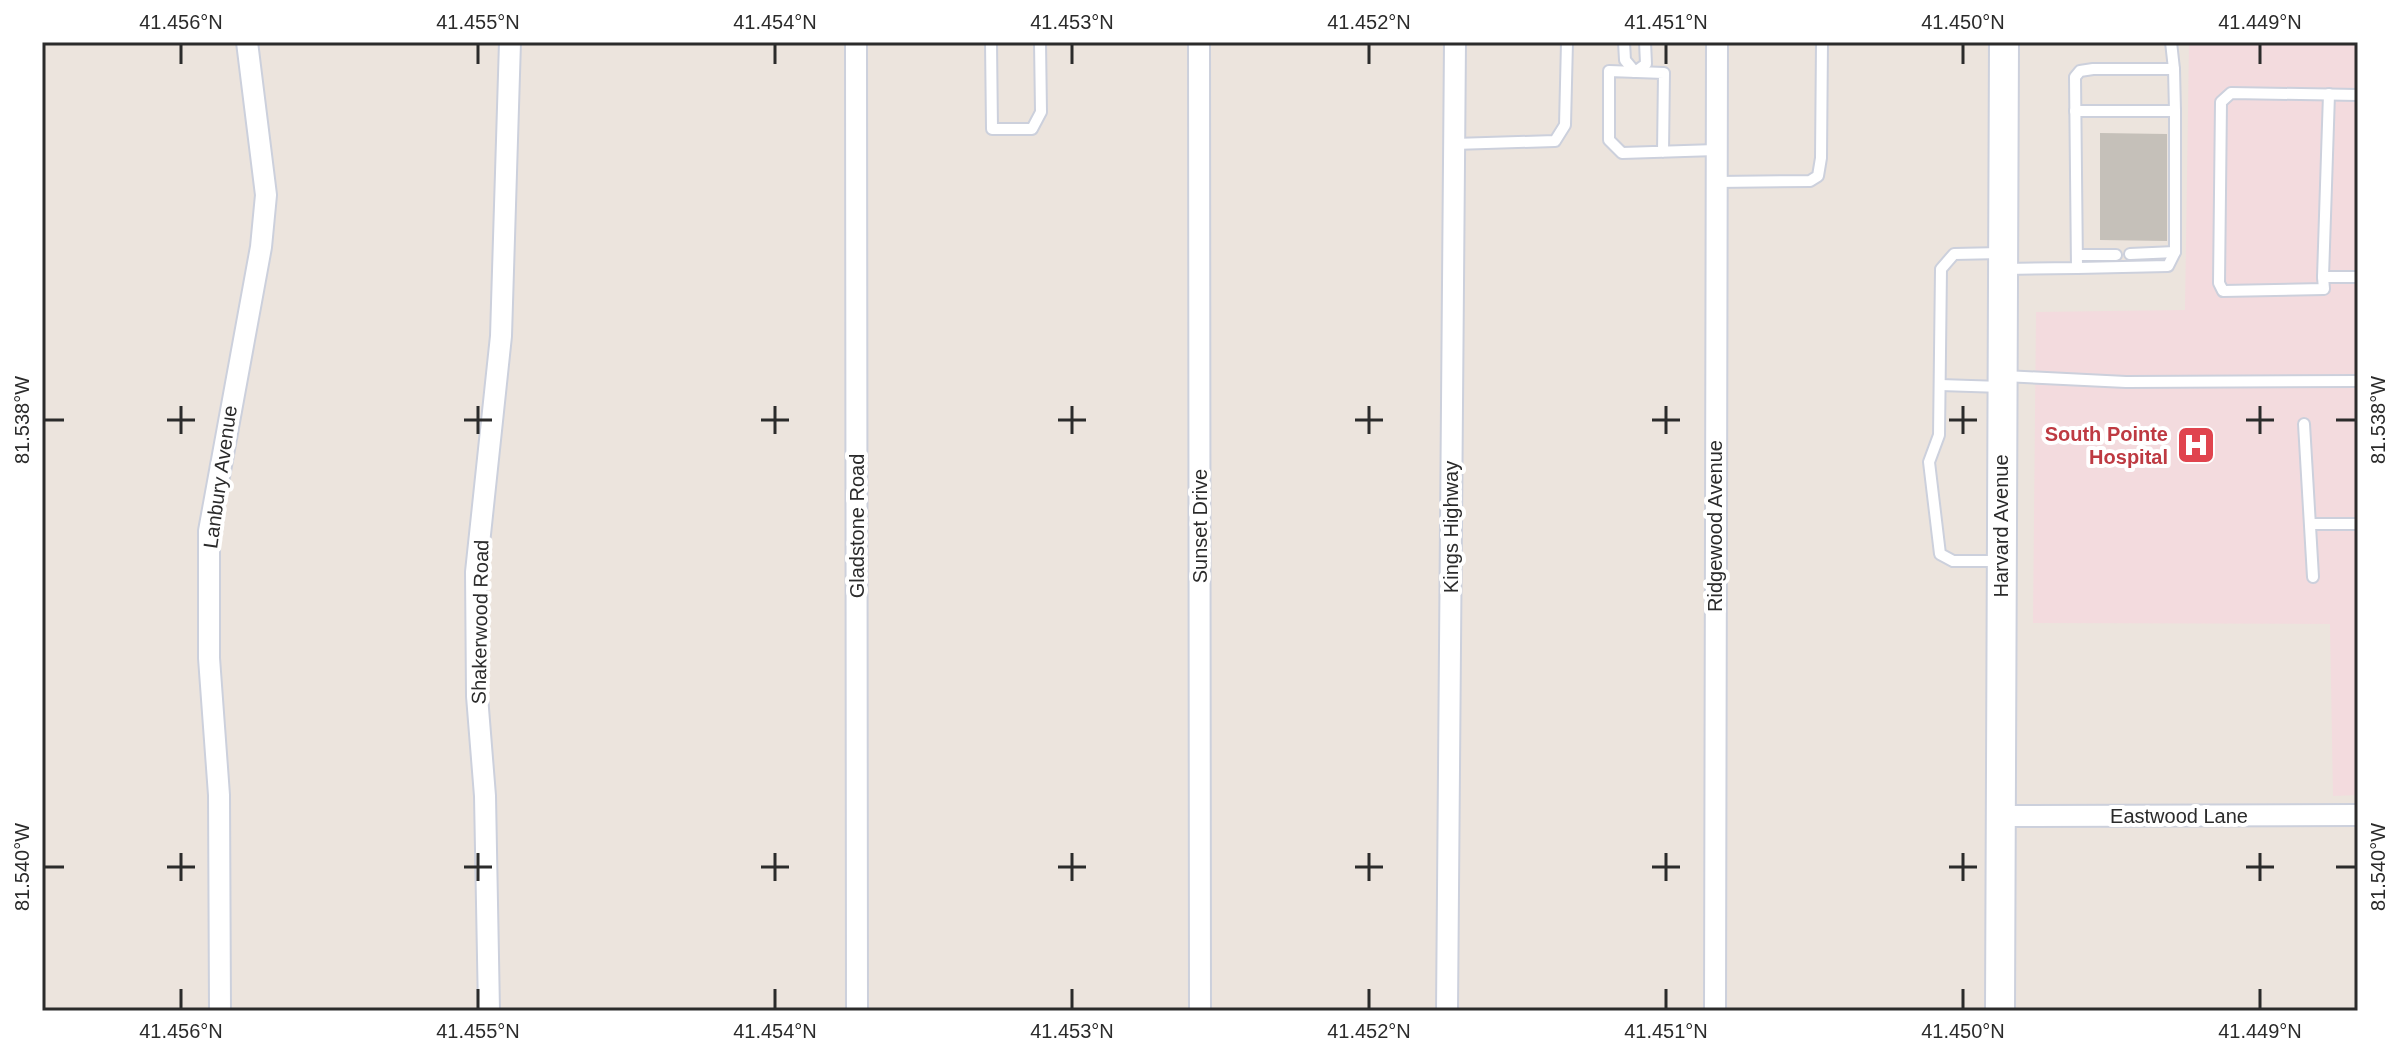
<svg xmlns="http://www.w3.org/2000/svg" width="2400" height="1053" viewBox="0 0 2400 1053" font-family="Arial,sans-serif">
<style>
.medical{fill:#f3dbde}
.building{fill:#c5c0b9}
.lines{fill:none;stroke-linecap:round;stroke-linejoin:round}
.lane-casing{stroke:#ccd0dc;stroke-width:14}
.street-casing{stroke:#ccd0dc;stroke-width:24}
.secondary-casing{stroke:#ccd0dc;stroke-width:32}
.lane{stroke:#fff;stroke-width:10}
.street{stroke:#fff;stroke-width:20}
.secondary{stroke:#fff;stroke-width:28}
.ticks{fill:none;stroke:#2b2b2b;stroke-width:3}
.labels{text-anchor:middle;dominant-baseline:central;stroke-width:8;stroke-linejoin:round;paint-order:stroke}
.health-label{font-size:20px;font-weight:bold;fill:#be3a42;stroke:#fff;text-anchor:end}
.street-label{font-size:20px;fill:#2b2b2b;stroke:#fff}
.neatline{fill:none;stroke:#2b2b2b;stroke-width:3}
.ticks-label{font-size:20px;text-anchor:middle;fill:#2b2b2b}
</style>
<rect width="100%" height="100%" fill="#ece4dd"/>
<polygon class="medical" points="2358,42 2358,795 2333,796 2330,624 2033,623 2036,312 2185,310 2189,44"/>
<polygon class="building" points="2100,133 2167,134 2167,241 2100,240"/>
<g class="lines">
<g class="lane-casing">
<g id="lane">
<polyline points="991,42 992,129 1032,129 1041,112 1040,42"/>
<polyline points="1624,42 1625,60 1635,72"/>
<polyline points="1635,72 1646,64 1645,42"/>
<polyline points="2358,95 2231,93 2221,102 2219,283 2223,291 2324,289 2323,277 2358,277"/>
<polyline points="2075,111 2175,111 2174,69"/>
<polyline points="1454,144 1555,141 1565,125 1567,42"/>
<polyline points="1663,152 1664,73 1609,71 1609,140 1622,153 1716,150"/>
<polyline points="1716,182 1810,181 1818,176 1821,158 1822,42"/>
<polyline points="2130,254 2175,252"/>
<polyline points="2077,255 2116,255"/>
<polyline points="2077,268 2168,266 2175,252 2175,111"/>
<polyline points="2004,269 2077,268 2075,77 2080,71 2093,69 2174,69 2171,42"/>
<polyline points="2323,277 2329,94"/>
<polyline points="2004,376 2126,382 2358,381"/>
<polyline points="1940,385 2002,387"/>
<polyline points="2304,424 2313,577"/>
<polyline points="2312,524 2358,524"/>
<polyline points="1999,561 1953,561 1940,554 1929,462 1939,435 1941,269 1954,254 2001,253"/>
</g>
</g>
<g class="street-casing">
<g id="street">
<polyline points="856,42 857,1011"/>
<polyline points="1199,42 1200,1011"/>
<polyline points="2000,816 2358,815"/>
<polyline points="220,1011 219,795 209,658 209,531 261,247 266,195 247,42"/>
<polyline points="489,1011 485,796 477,696 476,572 501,336 510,42"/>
<polyline points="1447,1011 1455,42"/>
<polyline points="1715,1011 1717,42"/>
</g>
</g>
<g class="secondary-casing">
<polyline id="secondary" points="2000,1011 2004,42"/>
</g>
<use href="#lane" class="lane"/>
<use href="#street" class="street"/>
<use href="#secondary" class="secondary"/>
</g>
<path class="ticks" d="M181,44v20M478,44v20M775,44v20M1072,44v20M1369,44v20M1666,44v20M1963,44v20M2260,44v20M181,406v28M478,406v28M775,406v28M1072,406v28M1369,406v28M1666,406v28M1963,406v28M2260,406v28M44,420h20M167,420h28M464,420h28M761,420h28M1058,420h28M1355,420h28M1652,420h28M1949,420h28M2246,420h28M2336,420h20M181,853v28M478,853v28M775,853v28M1072,853v28M1369,853v28M1666,853v28M1963,853v28M2260,853v28M44,867h20M167,867h28M464,867h28M761,867h28M1058,867h28M1355,867h28M1652,867h28M1949,867h28M2246,867h28M2336,867h20M181,989v20M478,989v20M775,989v20M1072,989v20M1369,989v20M1666,989v20M1963,989v20M2260,989v20"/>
<defs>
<g id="hospital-square" transform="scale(2)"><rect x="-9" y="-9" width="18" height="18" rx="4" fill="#e0444e" stroke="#fff"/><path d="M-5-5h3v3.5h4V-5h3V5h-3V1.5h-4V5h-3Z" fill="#fff"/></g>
</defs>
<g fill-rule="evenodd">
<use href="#hospital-square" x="2196" y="445"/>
</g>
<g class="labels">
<g class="health-label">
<text x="2168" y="434">South Pointe<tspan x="2168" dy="23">Hospital</tspan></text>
</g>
<g class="street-label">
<text transform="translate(220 477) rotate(-82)">Lanbury Avenue</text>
<text transform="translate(857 526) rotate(-90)">Gladstone Road</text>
<text transform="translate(1200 526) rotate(-90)">Sunset Drive</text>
<text transform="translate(1715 526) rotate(-90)">Ridgewood Avenue</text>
<text transform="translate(2001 526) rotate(-90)">Harvard Avenue</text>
<text transform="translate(1451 527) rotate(-90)">Kings Highway</text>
<text transform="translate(480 622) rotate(-89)">Shakerwood Road</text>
<text x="2179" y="816">Eastwood Lane</text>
</g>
</g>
<rect width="2400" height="1053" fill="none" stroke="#ffffff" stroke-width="88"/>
<rect x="44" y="44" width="2312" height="965" class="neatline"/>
<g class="ticks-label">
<text x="181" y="29">41.456°N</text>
<text x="478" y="29">41.455°N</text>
<text x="775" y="29">41.454°N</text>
<text x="1072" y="29">41.453°N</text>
<text x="1369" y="29">41.452°N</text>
<text x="1666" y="29">41.451°N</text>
<text x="1963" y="29">41.450°N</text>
<text x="2260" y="29">41.449°N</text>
<text transform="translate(2378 420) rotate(-90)" y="7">81.538°W</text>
<text transform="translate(22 420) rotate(-90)" y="7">81.538°W</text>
<text transform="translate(2378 867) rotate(-90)" y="7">81.540°W</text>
<text transform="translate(22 867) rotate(-90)" y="7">81.540°W</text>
<text x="181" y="1038">41.456°N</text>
<text x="478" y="1038">41.455°N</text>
<text x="775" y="1038">41.454°N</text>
<text x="1072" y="1038">41.453°N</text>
<text x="1369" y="1038">41.452°N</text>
<text x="1666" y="1038">41.451°N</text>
<text x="1963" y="1038">41.450°N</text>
<text x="2260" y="1038">41.449°N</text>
</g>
</svg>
